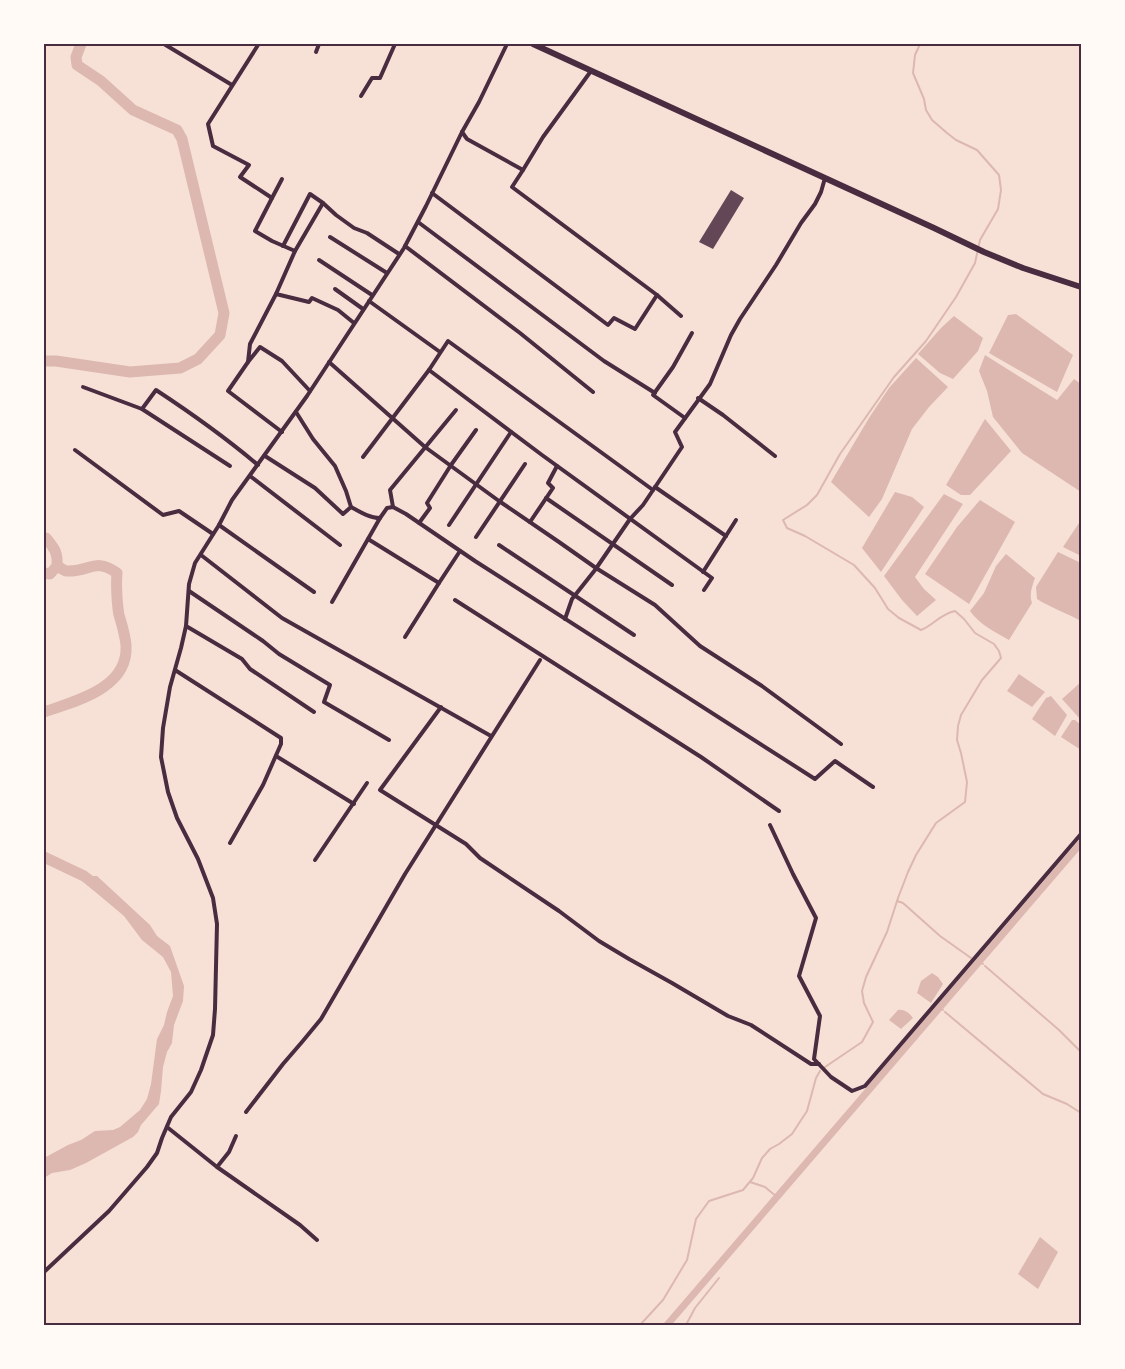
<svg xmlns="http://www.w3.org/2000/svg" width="1125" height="1369" viewBox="0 0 1125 1369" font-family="'Libre Baskerville',serif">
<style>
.water{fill:#dcb8b0}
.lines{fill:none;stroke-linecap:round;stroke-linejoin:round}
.stream{stroke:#dcb8b0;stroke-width:2}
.canal{stroke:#dcb8b0;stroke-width:7}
.river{stroke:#dcb8b0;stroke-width:11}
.building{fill:#644757}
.minor{stroke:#4a2c40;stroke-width:4}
.primary{stroke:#4a2c40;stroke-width:6}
.neatline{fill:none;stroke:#4a2c40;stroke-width:2}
</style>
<rect width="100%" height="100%" fill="#f7e1d7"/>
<g class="water">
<polygon points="1016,314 1073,355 1057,392 989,353 1008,315"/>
<polygon points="954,316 983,338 978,351 953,379 940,373 918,354 941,328"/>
<polygon points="985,355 1057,400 1074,379 1081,384 1081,492 1022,453 993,417 987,391 979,371"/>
<polygon points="916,358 948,387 929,407 912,429 882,499 869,517 831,482 869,418 889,388"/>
<polygon points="985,419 1011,451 970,495 961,495 946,485"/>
<polygon points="895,492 912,497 924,507 881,572 862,548"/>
<polygon points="944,494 963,504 915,577 924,589 936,600 917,616 902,600 884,576"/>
<polygon points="980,500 1015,522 969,604 925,574 957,527"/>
<polygon points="1081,520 1081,556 1063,547"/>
<path d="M1058,552l23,11v58c-14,-8 -30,-13 -44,-22l-1,-12z"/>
<path d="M1006,554l29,24c-3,9 -6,16 -3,25l-23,37c-14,-8 -29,-15 -39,-29l14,-18 12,-27z"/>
<polygon points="1019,674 1045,692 1032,707 1007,691"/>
<polygon points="1081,682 1081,720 1062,699"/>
<polygon points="1051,696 1067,715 1055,736 1032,719 1046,698"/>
<polygon points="1072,720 1075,720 1081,725 1081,750 1061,737"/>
<polygon points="84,876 97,876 150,925 157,936 170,946 184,986 183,1001 174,1025 172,1043 167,1052 163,1067 161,1091 159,1104 141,1125 138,1132 133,1137 86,1163 70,1170 52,1173 44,1178 44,1158 68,1145 81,1140 95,1131 113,1130 120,1127 140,1110 147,1099 151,1084 157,1039 164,1025 167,1012 173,996 171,972 163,957 142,940 124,916 87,885"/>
<polygon points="932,973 938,977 943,984 931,1003 917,993 921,981"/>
<path d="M898,1010c7,-1 11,3 15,8l-12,11 -12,-9z"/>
<polygon points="1040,1237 1058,1252 1038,1289 1018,1274"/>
</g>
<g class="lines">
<g class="stream">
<polyline points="897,901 903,903 940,936 971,958"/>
<polyline points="980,962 983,964"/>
<polyline points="975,963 977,964"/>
<polyline points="985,966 1059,1030 1080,1051"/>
<polyline points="940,1008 943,1010"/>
<polyline points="945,1012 1043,1094 1067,1104 1081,1113"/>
<path d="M825,1067l37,-25 11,-20 -9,-19 -2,-12 4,-14 21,-45 11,-34 10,-26 8,-17 20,-32 29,-21 2,-20 -6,-29 -4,-13 1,-14 3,-11 21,-35 19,-22 -2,-7 -5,-7 -19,-11 -11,-14 -9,-8c-15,3 -21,14 -34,19l-22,-12 -11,-9 -13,-21 -21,-23 -49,-29 -18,-8 -4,-8 24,-15 10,-10 23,-41 54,-77 32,-36 30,-44 19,-34 5,-23 18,-31 3,-19 -2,-15 -22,-25 -21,-10 -9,-7 -15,-13 -6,-10 -2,-11 -11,-26 2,-18 5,-11"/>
<polyline points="750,1182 765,1187 777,1197"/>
<polyline points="640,1325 663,1300 687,1260 696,1219 709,1201 743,1190 753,1178 762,1158 770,1149 779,1144 792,1134 807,1111 816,1078 820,1071"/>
<polyline points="686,1325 695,1308 719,1278"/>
</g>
<polyline class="canal" points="667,1325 1081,843"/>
<g class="river">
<polyline points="44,361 56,361 130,372 180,368 198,359 220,335 224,313 182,139 177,130 133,110 101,81 77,65 76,57 81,44"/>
<path d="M44,538h2c8,10 12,14 11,28 3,1 7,5 10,5 23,1 28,-14 50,2 -1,11 0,32 2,42 3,10 6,19 7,30 3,43 -50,56 -82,67"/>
<polyline points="44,573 50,574 57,566"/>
<polyline points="44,857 84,876 97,886"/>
</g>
</g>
<polygon class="building" points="731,190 744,198 713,249 699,242"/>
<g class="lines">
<g class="minor">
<polyline points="164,44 232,85"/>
<polyline points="257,44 258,45 208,124 213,146 249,165 240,177 272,198 255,231 272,241 295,251 276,294 309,302 312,298 338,310 354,323"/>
<polyline points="316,52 319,44"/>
<polyline points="361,96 372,78 380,78 395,44"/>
<polyline points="462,132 467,139 523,170 512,187 657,295 681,316"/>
<polyline points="523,170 543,137 591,71"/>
<polyline points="432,193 608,325 614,318 635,329 657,295"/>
<polyline points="272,198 282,179"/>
<polyline points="418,222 604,361 655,393"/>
<polyline points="330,237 387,273"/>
<polyline points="283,246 310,194 323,203 336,215 354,228 367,233 399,254"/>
<polyline points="405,246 520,333 593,392"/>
<polyline points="295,251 323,203"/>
<polyline points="319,260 372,295"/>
<polyline points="335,289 363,309"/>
<polyline points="276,294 250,344 248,362 260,347 282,361 310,391"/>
<polyline points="369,301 440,352"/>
<polyline points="248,362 228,391 282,432"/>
<polyline points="329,362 425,447 499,501 559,542 596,568 655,605 700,646 762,686 841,744"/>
<polyline points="429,370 542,455 712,578 704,590"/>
<polyline points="83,387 142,409 230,466"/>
<polyline points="698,398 723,415 775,456"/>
<path d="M142,409l14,-19c35,23 70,48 102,75"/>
<path d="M296,412l17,27 22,27 11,25 5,16c9,5 19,11 29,11l7,-10 6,-1 13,7 69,47 340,218 20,-18 38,26"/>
<polyline points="685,418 653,395 673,367 692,333"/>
<polyline points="75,450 163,515 179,511 213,534"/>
<polyline points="265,456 315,488 343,514 351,507"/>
<polyline points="363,457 429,370 448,341 653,490"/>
<polyline points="250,476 340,545"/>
<polyline points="655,487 726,536"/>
<polyline points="546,498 672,585"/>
<polyline points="393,507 390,490 456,410"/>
<polyline points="530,522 553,488 548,483 557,466"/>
<polyline points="419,523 430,508 427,503 451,465 476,430"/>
<polyline points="219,525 314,592"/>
<polyline points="449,525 511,432"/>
<polyline points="476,537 525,464"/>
<polyline points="368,539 439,583"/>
<polyline points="499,545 634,635"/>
<polyline points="201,555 282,618 491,736"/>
<polyline points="703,572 736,520"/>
<polyline points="189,591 263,641 279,654 330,685 324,702 389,740"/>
<polyline points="455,600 701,757 779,811"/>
<polyline points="332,602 380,518"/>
<polyline points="565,619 572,599 595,570 630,519 643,505 682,447 675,432 710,384 731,335 740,319 776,265 801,223 815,204 821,192 825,178"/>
<polyline points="186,626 242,659 250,669 314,712"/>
<polyline points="405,637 439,583 460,551"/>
<polyline points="175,670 281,738 281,744 263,785 230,843"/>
<polyline points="441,707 380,790 466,844 480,858 559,911 599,941 629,959 672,983 728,1016 751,1025 811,1064 819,1064"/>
<polyline points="276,756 354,804"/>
<polyline points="770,825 793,874 816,918 799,976 820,1016 814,1059 831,1077 852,1091 865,1086 1081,834"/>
<polyline points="315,860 367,783"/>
<polyline points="246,1112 283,1064 302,1042 321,1019 405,874 540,660"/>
<polyline points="167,1127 217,1167 300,1225 317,1240"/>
<polyline points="217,1167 229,1152 236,1136"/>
<polyline points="44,1272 109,1211 147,1167 157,1153 162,1138 171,1117 191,1092 201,1070 213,1035 215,1009 217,924 213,898 198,859 177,818 168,792 161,757 163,728 170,687 181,648 186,626 189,584 195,563 219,525 232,500 307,396 404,248 426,206 462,132 479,102 507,44"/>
</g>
<polyline class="primary" points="533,44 934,228 984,252 1023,268 1081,287"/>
</g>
<rect width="1125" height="1369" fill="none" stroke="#fffaf5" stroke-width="90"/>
<rect x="45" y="45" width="1035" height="1279" class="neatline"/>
</svg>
